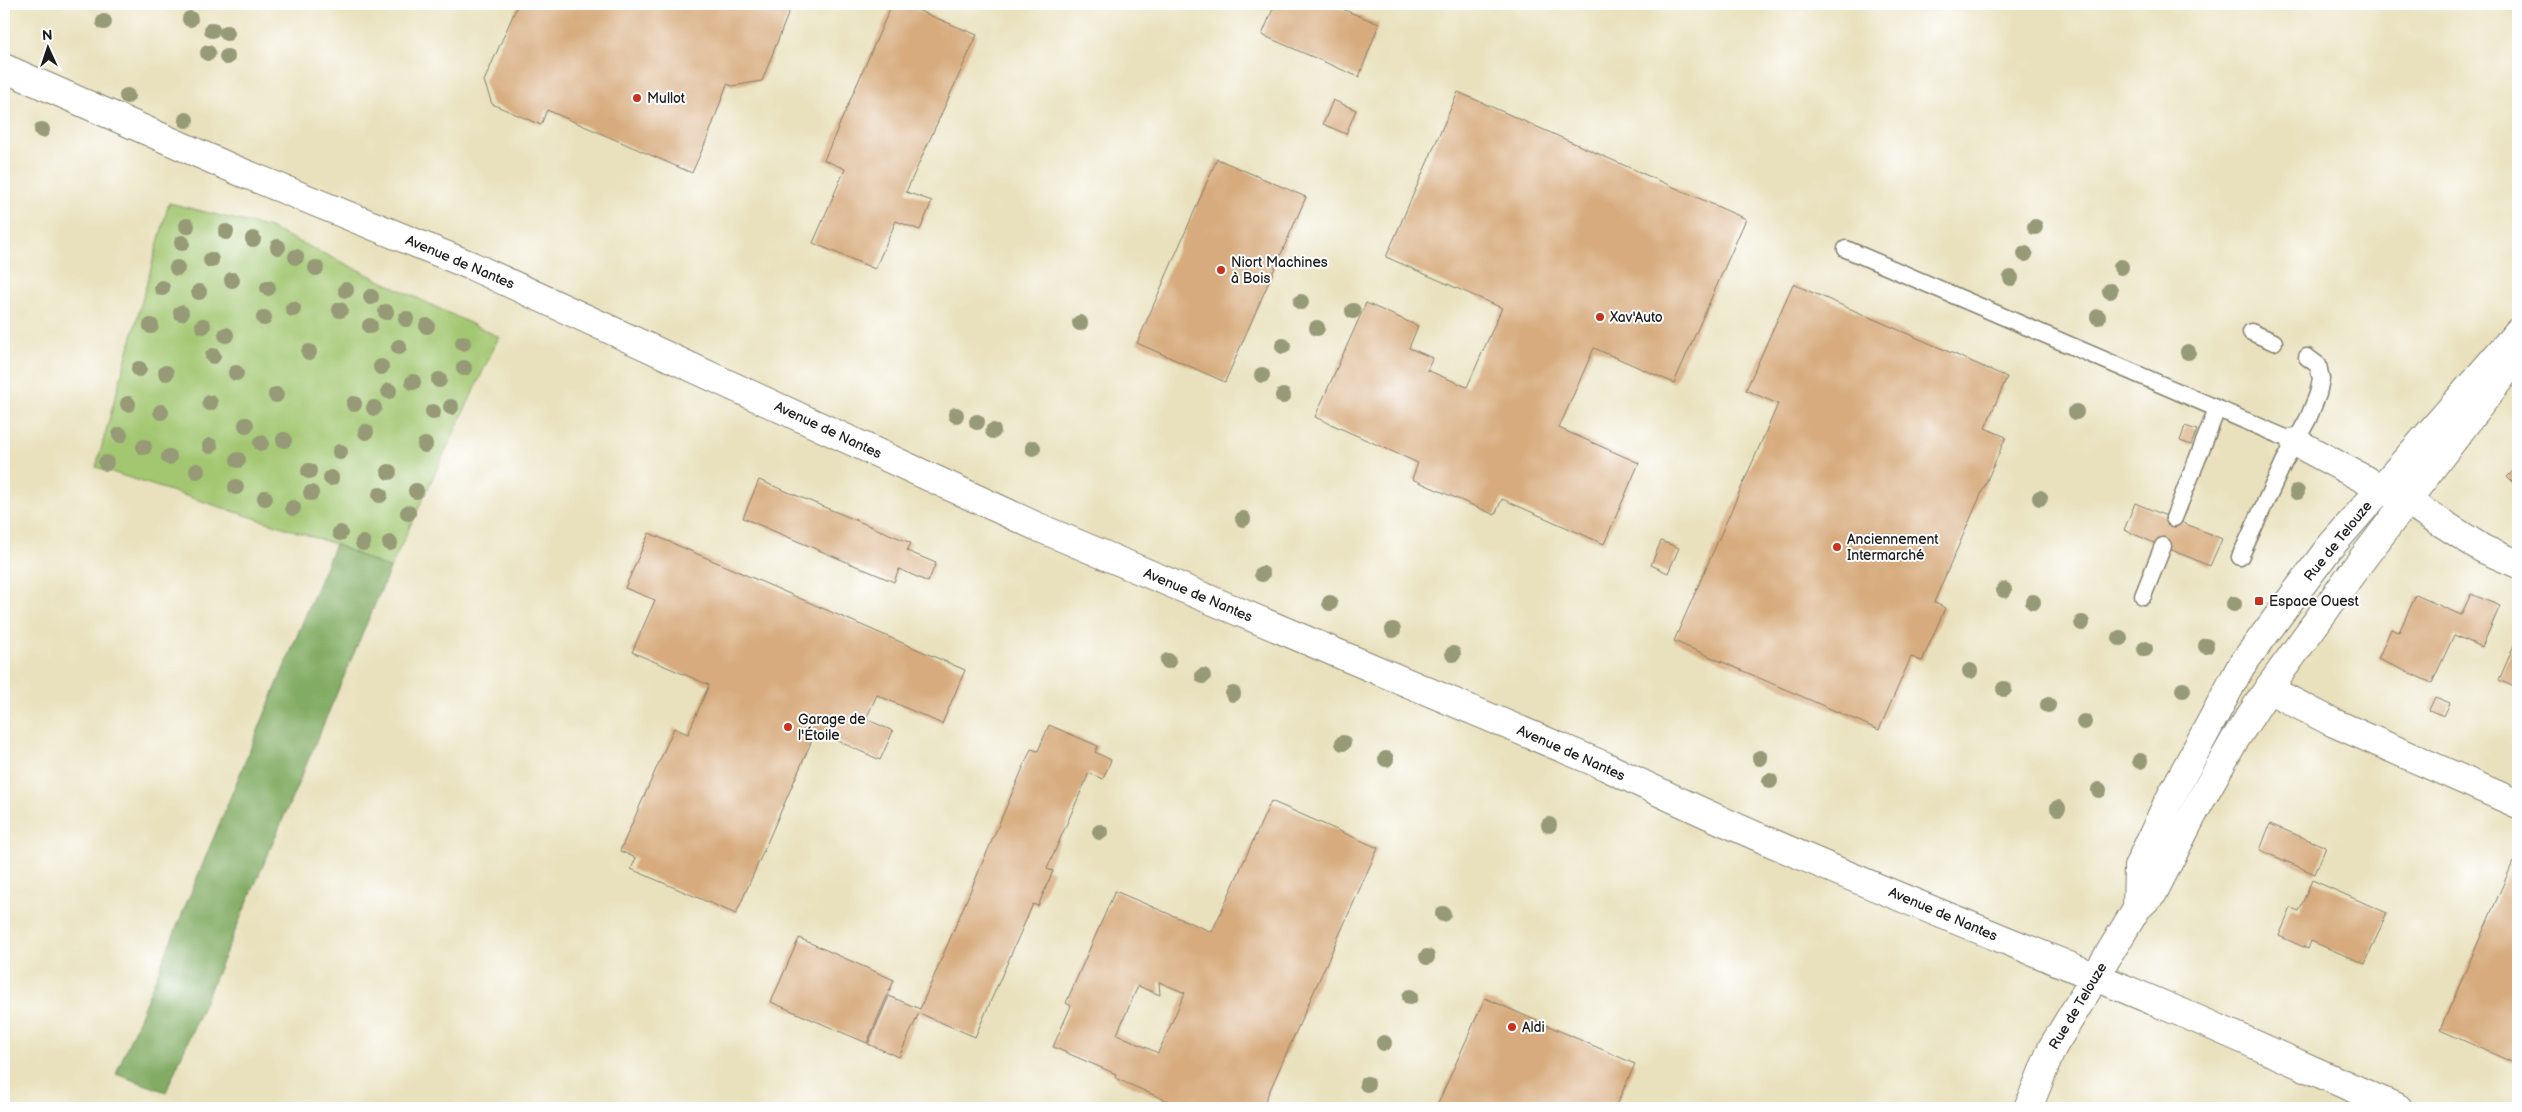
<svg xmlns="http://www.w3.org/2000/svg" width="2522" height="1112" viewBox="0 0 2522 1112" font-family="'Balsamiq Sans',sans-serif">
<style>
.green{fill:#a3c771;stroke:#607246}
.forest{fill:#82ac63;stroke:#4f6440}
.building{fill:#d7ab7d;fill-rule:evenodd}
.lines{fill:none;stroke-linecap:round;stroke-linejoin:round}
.service-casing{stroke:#827e6c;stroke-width:19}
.minor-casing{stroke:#827e6c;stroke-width:30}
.tertiary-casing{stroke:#827e6c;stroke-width:30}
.primary-casing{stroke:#827e6c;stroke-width:30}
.service{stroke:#fff;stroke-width:16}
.minor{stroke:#fff;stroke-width:28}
.tertiary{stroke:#fff;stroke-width:28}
.primary{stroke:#fff;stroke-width:28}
.tree{fill:#969a77}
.poi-dot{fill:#c8321e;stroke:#fff;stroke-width:2}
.labels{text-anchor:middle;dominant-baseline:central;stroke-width:4;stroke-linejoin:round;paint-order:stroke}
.poi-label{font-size:14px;fill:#1c1c1c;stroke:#fff;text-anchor:start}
.street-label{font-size:14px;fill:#1c1c1c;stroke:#fff}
</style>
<rect width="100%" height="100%" fill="#fff"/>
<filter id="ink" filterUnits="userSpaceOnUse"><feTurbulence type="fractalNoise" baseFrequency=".02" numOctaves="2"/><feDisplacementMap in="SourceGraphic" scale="10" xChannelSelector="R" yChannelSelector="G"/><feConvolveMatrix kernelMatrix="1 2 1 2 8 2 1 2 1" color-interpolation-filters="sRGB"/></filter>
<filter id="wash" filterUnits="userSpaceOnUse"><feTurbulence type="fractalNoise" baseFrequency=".0096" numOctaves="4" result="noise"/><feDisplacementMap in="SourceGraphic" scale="20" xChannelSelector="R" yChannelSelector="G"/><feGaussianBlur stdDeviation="1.12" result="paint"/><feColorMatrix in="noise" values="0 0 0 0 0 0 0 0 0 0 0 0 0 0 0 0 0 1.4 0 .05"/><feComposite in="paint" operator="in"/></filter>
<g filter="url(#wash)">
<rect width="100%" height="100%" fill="#e9e1bd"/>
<polygon class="green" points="169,203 270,228 499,337 390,569 335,544 96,467"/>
<polygon class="forest" points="335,544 390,569 166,1092 116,1074"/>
<g id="blocks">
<g class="building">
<polygon points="518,4 792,4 762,81 732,86 727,84 709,134 692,173 547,110 541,125 492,104 484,81"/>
<polygon points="892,4 903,4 977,35 906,192 932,201 920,230 896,221 875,269 813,243 845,169 824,160"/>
<polygon points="1275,4 1330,4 1379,24 1359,77 1262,35"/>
<polygon points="1458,92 1746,219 1674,383 1594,348 1559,428 1639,463 1604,544 1502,499 1495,515 1412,479 1418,463 1315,417 1366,303 1418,326 1409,348 1433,358 1427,370 1467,387 1502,308 1386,257"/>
<polygon points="1333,100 1356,110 1346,134 1323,124"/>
<polygon points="1217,159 1306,197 1225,382 1137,343"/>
<polygon points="1793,284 2007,377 1985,428 2006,437 1934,602 1945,608 1922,661 1911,657 1879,730 1674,641 1778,404 1746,390"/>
<polygon points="2185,426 2197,430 2191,445 2180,441"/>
<polygon points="2518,466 2518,488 2507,477"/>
<polygon points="759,480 911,543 907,551 936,563 928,582 899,569 894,582 743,518"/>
<polygon points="2135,503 2222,539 2210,566 2124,530"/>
<polygon points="649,533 965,670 942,724 877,695 866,719 893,731 880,760 816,731 736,914 631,869 636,858 620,851 674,728 688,734 709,685 632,652 655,600 625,588"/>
<polygon points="1661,541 1679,548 1668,573 1651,565"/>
<polygon points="2471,594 2500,606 2482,647 2454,635 2432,683 2378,659 2391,629 2399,632 2416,595 2461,615"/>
<polygon points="2518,636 2518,689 2499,680"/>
<polygon points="2435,697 2450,703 2444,716 2429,710"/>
<polygon points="1049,725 1098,746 1095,752 1111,760 1103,779 1089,773 1047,869 1053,871 1038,906 1033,904 975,1037 919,1013 899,1057 868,1044 889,996 920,1009 1031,749 1038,751"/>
<path d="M1271,801l107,47 -116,260h-90l2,-4 -59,-26 1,-4 -63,-27 18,-41 -5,-3 49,-112 97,41zM1159,982l26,11 -27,60 -41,-19 21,-48 22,9z"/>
<polygon points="2270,824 2326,847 2315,874 2260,850"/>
<polygon points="2513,862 2518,864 2518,1058 2516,1064 2440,1030"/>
<polygon points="2312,880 2387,913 2365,964 2311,941 2308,949 2279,936 2291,908 2299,911"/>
<polygon points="799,938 894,980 867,1043 771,1002"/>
<polygon points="1485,998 1635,1064 1615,1108 1436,1108"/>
</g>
</g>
</g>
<g filter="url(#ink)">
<use href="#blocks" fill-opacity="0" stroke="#827e6c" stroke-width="1"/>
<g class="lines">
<g class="service-casing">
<g id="service">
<polyline points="1846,249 2295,442"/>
<polyline points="2251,332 2274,342"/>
<polyline points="2174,518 2217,409"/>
<polyline points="2240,557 2284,462 2308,419 2318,394 2321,379 2318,365 2307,357"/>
<polyline points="2143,596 2163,546"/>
</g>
</g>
<g class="minor-casing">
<g id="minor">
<polyline points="2295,442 2418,508 2483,549 2518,564"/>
<polyline points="2268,689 2332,722 2518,804"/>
</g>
</g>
<g class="tertiary-casing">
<g id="tertiary">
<polyline points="2137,908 2138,867 2167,804 2241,666 2329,548 2518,332"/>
<polyline points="2028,1108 2052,1048 2137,908 2153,893 2193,814 2234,741 2268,689 2357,566 2518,355"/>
</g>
</g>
<g class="primary-casing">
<path id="primary" d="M4,68l232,102 236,96 568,262 565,238c183,90 375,162 563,241 77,32 154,68 230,101"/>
</g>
<use href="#service" class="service"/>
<use href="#minor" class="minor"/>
<use href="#tertiary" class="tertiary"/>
<use href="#primary" class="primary"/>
</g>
<g class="tree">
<circle cx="190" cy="19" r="8"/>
<circle cx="104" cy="22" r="8"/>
<circle cx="212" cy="30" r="8"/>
<circle cx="227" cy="33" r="8"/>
<circle cx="208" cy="53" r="8"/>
<circle cx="227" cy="57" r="8"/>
<circle cx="127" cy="96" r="8"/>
<circle cx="186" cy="120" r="8"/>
<circle cx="42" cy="130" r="8"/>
<circle cx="187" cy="226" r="8"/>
<circle cx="2035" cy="227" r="8"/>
<circle cx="226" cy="232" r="8"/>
<circle cx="253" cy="239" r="8"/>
<circle cx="182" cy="243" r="8"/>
<circle cx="278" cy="247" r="8"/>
<circle cx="2025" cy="254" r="8"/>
<circle cx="296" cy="257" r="8"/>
<circle cx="211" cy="260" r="8"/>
<circle cx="2121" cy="267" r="8"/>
<circle cx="177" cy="268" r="8"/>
<circle cx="316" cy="268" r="8"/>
<circle cx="2011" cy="278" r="8"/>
<circle cx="232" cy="280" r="8"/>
<circle cx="162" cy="288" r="8"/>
<circle cx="268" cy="288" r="8"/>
<circle cx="346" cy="290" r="8"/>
<circle cx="2110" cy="291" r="8"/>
<circle cx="199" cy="292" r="8"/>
<circle cx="371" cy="297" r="8"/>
<circle cx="1301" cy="302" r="8"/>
<circle cx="293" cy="309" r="8"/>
<circle cx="340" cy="310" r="8"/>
<circle cx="1353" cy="311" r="8"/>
<circle cx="386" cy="312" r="8"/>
<circle cx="181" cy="313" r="8"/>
<circle cx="2098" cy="317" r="8"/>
<circle cx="264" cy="318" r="8"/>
<circle cx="406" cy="319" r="8"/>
<circle cx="1080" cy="323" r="8"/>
<circle cx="151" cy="326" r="8"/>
<circle cx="203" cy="326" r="8"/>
<circle cx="370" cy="326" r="8"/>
<circle cx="427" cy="326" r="8"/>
<circle cx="1317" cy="328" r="8"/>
<circle cx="226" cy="335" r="8"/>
<circle cx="463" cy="343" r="8"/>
<circle cx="1283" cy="346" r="8"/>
<circle cx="399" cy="347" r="8"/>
<circle cx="309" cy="352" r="8"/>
<circle cx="2188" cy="352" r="8"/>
<circle cx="213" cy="356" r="8"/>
<circle cx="381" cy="367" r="8"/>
<circle cx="464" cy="368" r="8"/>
<circle cx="139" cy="369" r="8"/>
<circle cx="166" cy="373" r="8"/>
<circle cx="236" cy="373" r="8"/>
<circle cx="1262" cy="375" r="8"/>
<circle cx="439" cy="380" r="8"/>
<circle cx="413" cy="382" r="8"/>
<circle cx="389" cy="391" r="8"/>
<circle cx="276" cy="395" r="8"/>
<circle cx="1283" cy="396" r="8"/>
<circle cx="210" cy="403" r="8"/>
<circle cx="128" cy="404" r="8"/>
<circle cx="354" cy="404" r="8"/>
<circle cx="451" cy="407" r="8"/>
<circle cx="374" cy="408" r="8"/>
<circle cx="161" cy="412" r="8"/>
<circle cx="433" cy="412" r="8"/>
<circle cx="2076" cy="412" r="8"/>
<circle cx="956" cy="415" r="8"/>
<circle cx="977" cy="422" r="8"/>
<circle cx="246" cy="425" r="8"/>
<circle cx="993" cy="431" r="8"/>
<circle cx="366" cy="432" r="8"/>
<circle cx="120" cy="435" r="8"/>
<circle cx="284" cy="440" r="8"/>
<circle cx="261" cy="443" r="8"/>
<circle cx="425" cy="445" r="8"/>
<circle cx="210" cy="446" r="8"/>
<circle cx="144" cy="447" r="8"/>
<circle cx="1033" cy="448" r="8"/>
<circle cx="340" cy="452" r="8"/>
<circle cx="169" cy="457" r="8"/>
<circle cx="238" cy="460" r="8"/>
<circle cx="106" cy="463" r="8"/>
<circle cx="197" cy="471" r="8"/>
<circle cx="309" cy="471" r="8"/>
<circle cx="389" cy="472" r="8"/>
<circle cx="331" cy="478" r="8"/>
<circle cx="236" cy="487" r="8"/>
<circle cx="416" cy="491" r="8"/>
<circle cx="2297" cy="492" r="8"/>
<circle cx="311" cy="493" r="8"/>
<circle cx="380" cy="495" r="8"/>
<circle cx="265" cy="498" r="8"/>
<circle cx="2040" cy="498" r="8"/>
<circle cx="293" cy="508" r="8"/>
<circle cx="408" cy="513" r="8"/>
<circle cx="1243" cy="519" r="8"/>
<circle cx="340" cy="533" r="8"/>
<circle cx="363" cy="543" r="8"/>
<circle cx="390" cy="543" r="8"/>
<circle cx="1262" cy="574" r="8"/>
<circle cx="2004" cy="590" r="8"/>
<circle cx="2033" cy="602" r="8"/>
<circle cx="1330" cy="603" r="8"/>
<circle cx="2234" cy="604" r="8"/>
<circle cx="2082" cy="623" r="8"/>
<circle cx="1393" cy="630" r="8"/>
<circle cx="2120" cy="638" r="8"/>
<circle cx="2206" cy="646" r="8"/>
<circle cx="2145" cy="649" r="8"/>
<circle cx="1453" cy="654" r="8"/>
<circle cx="1168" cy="661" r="8"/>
<circle cx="1970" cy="671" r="8"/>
<circle cx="1203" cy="676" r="8"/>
<circle cx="2004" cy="689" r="8"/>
<circle cx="2183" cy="690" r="8"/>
<circle cx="1233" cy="694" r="8"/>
<circle cx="2048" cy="705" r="8"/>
<circle cx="2084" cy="722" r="8"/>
<circle cx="1343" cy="743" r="8"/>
<circle cx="1760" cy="758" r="8"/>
<circle cx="1386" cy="759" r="8"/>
<circle cx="2140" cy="761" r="8"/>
<circle cx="1770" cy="781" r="8"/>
<circle cx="2099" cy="790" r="8"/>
<circle cx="2058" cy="808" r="8"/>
<circle cx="1549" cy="825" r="8"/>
<circle cx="1100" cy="832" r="8"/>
<circle cx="1443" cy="914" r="8"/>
<circle cx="1427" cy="957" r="8"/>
<circle cx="1410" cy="997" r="8"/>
<circle cx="1384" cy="1043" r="8"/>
<circle cx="1367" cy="1084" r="8"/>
</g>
</g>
<g class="poi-dot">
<circle cx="637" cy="98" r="5"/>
<circle cx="1221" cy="270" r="5"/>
<circle cx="1600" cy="317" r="5"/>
<circle cx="1837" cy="547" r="5"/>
<rect x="2254" y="596" width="10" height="10" rx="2.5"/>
<circle cx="788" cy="727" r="5"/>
<circle cx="1512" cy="1027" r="5"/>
</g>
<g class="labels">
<g class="poi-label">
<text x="647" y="98">Mullot</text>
<text x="1231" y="262">Niort Machines<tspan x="1231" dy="16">à Bois</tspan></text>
<text x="1610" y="317">Xav'Auto</text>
<text x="1847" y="539">Anciennement<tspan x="1847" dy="16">Intermarché</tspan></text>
<text x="2269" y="601">Espace Ouest</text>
<text x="798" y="719">Garage de<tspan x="798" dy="16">l'Étoile</tspan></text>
<text x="1522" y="1027">Aldi</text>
</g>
<g class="street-label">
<text transform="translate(460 262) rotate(23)">Avenue de Nantes</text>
<text transform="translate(828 430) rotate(25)">Avenue de Nantes</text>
<text transform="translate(2338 541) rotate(-51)">Rue de Telouze</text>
<text transform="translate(1198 595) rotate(23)">Avenue de Nantes</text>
<text transform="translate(1571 753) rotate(24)">Avenue de Nantes</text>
<text transform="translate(1943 914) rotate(23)">Avenue de Nantes</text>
<text transform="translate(2078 1006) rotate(-59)">Rue de Telouze</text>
</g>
</g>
<rect width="2522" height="1112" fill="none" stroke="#fff" stroke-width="20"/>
<g transform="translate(48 48) rotate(357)" stroke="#ffffff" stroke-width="4" paint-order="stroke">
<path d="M0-4L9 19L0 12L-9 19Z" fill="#1c1c1c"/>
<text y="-8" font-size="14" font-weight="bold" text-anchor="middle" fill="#1c1c1c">N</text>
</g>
</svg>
